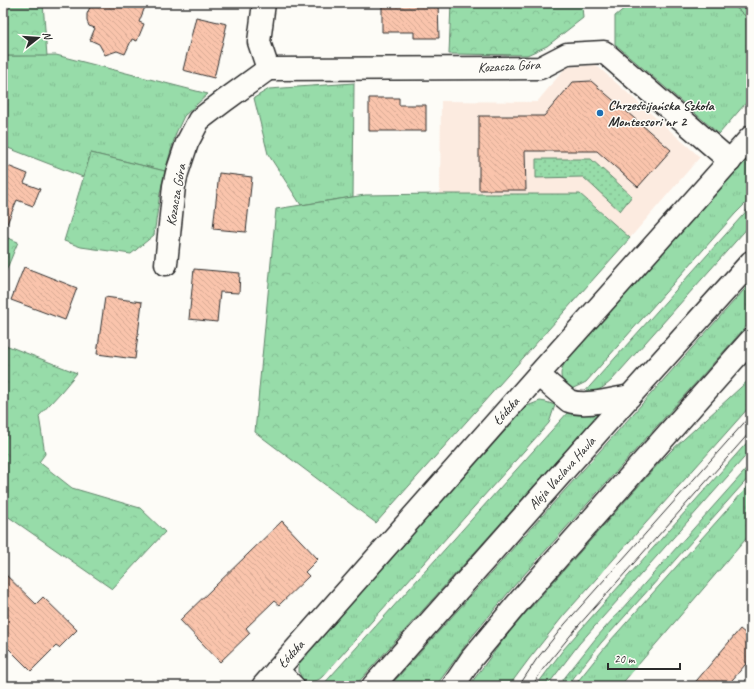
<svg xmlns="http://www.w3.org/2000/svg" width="754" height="689" viewBox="0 0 754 689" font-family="Caveat,sans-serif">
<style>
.built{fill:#fcebe0}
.grass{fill:url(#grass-tufts);stroke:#61846a}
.forest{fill:url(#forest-crowns);stroke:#61846a}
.park{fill:url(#park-dots);stroke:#61846a}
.building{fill:url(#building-back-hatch);stroke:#2b2b2b}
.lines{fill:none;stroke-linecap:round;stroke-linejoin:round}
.street-casing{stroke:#2b2b2b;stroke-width:25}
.secondary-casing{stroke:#2b2b2b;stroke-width:25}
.street{stroke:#fdfcf7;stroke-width:22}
.secondary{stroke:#fdfcf7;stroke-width:22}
.tram{stroke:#2b2b2b;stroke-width:1}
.poi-dot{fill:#1f6fb2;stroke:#fdfcf7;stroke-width:1.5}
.labels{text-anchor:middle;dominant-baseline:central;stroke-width:3;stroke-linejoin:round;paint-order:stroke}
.street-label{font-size:14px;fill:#2b2b2b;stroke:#fdfcf7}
.poi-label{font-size:14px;font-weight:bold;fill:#2b2b2b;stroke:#fdfcf7;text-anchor:start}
</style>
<defs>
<pattern id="grass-tufts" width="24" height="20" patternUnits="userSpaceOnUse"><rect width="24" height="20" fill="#97dca9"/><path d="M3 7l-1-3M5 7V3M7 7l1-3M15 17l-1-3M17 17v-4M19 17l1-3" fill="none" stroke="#82bd92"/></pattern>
<pattern id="forest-crowns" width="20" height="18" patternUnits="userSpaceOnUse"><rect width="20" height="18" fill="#97dca9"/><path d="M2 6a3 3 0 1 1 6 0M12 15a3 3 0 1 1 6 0" fill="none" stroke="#82bd92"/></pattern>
<pattern id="park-dots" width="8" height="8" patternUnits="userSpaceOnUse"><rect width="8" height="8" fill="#97dca9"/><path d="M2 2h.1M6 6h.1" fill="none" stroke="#82bd92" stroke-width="1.8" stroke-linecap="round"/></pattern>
<pattern id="building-back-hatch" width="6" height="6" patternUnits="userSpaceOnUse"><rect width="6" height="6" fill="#fac4ac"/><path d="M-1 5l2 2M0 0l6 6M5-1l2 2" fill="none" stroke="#d6a994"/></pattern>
</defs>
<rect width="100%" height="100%" fill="#fdfcf7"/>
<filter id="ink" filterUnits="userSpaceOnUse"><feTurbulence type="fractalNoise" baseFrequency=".025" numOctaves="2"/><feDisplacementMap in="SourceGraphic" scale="8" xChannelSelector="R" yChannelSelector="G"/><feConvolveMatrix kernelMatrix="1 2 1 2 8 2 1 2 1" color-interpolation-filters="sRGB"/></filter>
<g filter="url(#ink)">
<polygon class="built" points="596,65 700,157 630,238 580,194 440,194 441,101 537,102 566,67"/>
<g class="grass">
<polygon points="631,3 731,3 751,21 751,97 719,134 615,44 615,16"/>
<polygon points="56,55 208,94 184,116 176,133 165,171 91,153 83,177 3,146 3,56"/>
<polygon points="354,83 353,197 301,205 268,154 254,98 269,89"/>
<path d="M751,152v46l-16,16 -149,168 -6,3 -11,5c-11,-12 -10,-19 -1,-32z"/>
<path d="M751,206v18l-139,156c-9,9 -19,13 -30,15z"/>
<polygon points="751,282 751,321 513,587 470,639 436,686 390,686"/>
<polygon points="751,378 751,405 564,615 529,659 509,686 469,686 503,640 524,615 660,462 673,449"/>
<path d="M540,401l6,1 9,3 -6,18 -227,254c-6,6 -12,4 -19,4l-4,-9v-10l90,-104 133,-147 5,-5z"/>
<polygon points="602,410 355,686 322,686 569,411"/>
<polygon points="751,438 751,450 579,644 547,686 536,686 563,650 589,620"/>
<polygon points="751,464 751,475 601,643 567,686 558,686 596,638"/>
<polygon points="751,483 751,533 620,686 574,686 610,641"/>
</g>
<g class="forest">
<polygon points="3,3 43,3 47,56 3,56"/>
<polygon points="451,3 586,3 582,6 583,18 547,46 527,55 449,54"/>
<polygon points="731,3 751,3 751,21"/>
<polygon points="91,153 165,171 160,193 154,235 131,254 81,247 64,241"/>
<polygon points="440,194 580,194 630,238 376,523 255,432 276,209 365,195"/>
<polygon points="3,236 18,242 3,278"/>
<polygon points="3,344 77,373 61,392 39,416 45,454 39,462 72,488 140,508 165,532 112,589 3,513"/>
</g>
<polygon class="park" points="536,159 591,159 632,196 620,211 583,177 536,178"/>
<g class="building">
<polygon points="96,3 135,3 145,7 139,22 144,24 137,41 132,39 125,54 117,51 105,55 99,44 90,40 95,28 89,26 87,21 87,14 90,7"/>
<polygon points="382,3 438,3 439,38 414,38 414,32 382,32"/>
<polygon points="196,17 227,24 214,78 183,70"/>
<polygon points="591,81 671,150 638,187 597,151 525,151 526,190 479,190 479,116 544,116 573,82"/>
<polygon points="369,98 399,98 399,105 426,105 426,131 369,131"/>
<polygon points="3,164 28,174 24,183 40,189 33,206 17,200 3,233"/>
<polygon points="219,173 252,177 246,232 213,229"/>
<polygon points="24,267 77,288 65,320 11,300"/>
<polygon points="194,269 240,273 239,293 220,292 217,322 189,319"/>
<polygon points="105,297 142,302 135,359 97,354"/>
<polygon points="282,521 318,559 305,572 309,576 279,605 274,601 246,628 250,633 220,662 180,620"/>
<polygon points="3,572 36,604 43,597 77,630 59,648 56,646 31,671 3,643"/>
<polygon points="740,629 751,638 751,658 727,686 692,686"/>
</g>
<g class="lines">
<g class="street-casing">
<g id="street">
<polyline points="264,3 259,42 268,69 540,68 567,54 604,52 730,161"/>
<polyline points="166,264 174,186 177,173 187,143 199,120 224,101 268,69"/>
<polyline points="263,686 538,375 751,137"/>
</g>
</g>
<g class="secondary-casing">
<g id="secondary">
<path d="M538,375l31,26c17,6 43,-2 61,-5"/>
<polyline points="277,670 293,686"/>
<polyline points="373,686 630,396 751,262"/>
<polyline points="453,686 472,658 522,598 751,340"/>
</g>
</g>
<use href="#street" class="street"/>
<use href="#secondary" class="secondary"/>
<g class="tram">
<polyline points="519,686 536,660 565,624 751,415"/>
<polyline points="532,686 543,669 579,625 751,431"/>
</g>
</g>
</g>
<circle class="poi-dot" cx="600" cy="113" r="4"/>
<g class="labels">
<g class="street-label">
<text transform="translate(509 66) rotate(-3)">Kozacza Góra</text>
<text transform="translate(176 195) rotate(-80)">Kozacza Góra</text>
<text transform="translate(506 411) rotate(-48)">Łódzka</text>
<text transform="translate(562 473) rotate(-48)">Aleja Vaclava Havla</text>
<text transform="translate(291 654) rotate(-48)">Łódzka</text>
</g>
<g class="poi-label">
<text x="608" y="105">Chrześcijańska Szkoła<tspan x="608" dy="16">Montessori nr 2</tspan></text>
</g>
</g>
<rect width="754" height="689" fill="none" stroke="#fdfcf7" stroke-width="16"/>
<rect x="8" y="8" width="738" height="673" fill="none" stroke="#2b2b2b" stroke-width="1.5" filter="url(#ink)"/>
<g transform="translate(38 38) rotate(73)" stroke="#fdfcf7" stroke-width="3" paint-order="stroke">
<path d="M0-3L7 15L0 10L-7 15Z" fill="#2b2b2b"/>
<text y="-6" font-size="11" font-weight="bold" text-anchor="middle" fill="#2b2b2b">N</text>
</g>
<path d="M608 663v6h72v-6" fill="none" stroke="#2b2b2b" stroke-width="2"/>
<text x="614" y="663" font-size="12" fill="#2b2b2b" stroke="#fdfcf7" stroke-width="3" paint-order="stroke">20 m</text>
</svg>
